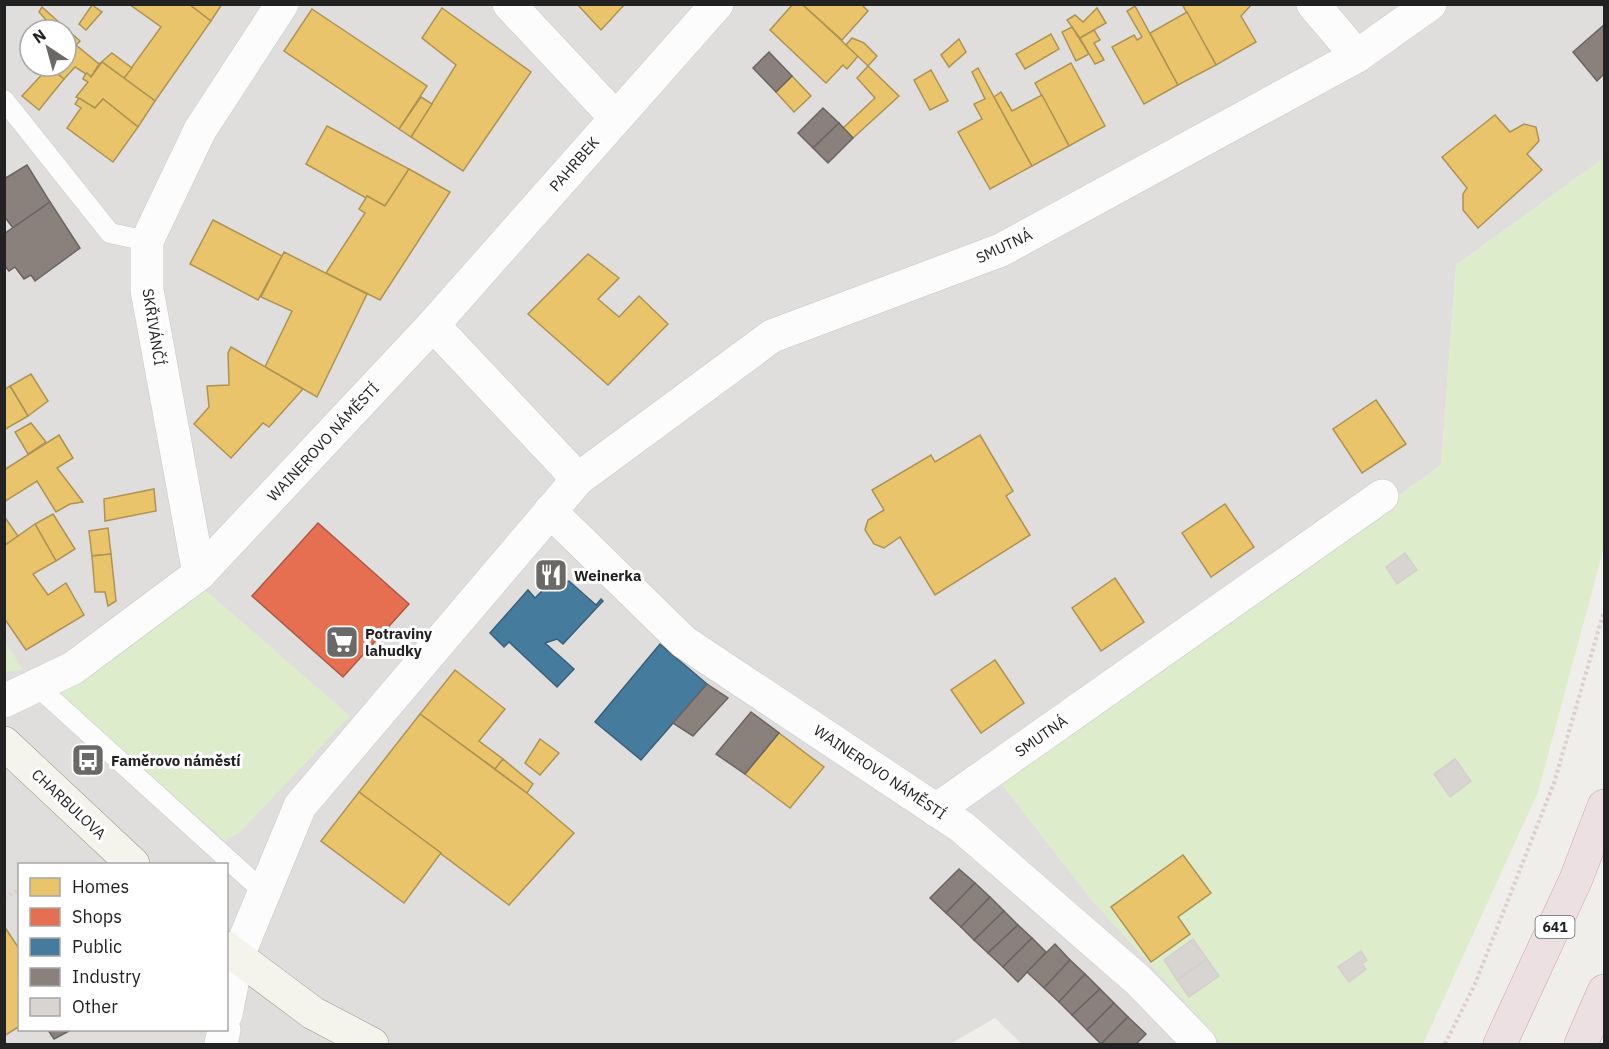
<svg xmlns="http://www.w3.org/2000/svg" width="1609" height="1049" viewBox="0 0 1609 1049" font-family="'IBM Plex Sans',sans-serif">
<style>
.residential{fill:#dfdedc;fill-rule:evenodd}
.grass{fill:#ddeccb}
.homes{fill:#e9c46a;stroke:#ad9354;stroke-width:1.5}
.shops{fill:#e76f51;stroke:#ac5843;stroke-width:1.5}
.public{fill:#457b9d;stroke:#3a6078;stroke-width:1.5}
.industry{fill:#8a817c;stroke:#6b6461;stroke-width:1.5}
.building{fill:#d7d4d2;stroke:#d3d0cc;stroke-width:1.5}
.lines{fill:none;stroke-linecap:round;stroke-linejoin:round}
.lane-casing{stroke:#c9c8c7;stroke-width:21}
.street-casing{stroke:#c9c8c7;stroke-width:34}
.secondary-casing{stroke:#999a82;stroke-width:34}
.highway-casing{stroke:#c5a2ac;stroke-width:34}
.path{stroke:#dccecd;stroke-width:4;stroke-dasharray:3 3;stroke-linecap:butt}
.lane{stroke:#fdfcfc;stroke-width:20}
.street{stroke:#fdfcfc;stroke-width:33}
.secondary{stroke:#f4f4ed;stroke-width:33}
.highway{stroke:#ece0e2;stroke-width:33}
.labels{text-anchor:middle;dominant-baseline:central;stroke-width:6;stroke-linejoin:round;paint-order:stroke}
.shield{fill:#fff;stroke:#646464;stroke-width:1.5}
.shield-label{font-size:14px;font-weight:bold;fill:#222}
.street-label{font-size:15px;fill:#222;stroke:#fff}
.poi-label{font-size:15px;font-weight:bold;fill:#222;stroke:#fff;text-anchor:start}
</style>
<rect width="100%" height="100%" fill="#f0eeeb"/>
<path class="residential" d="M5,5h1599v153l-148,107 -15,200 -440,318 90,116 132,145h-201l-27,-26 -45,26h-945zM30,30h36v36h-36zM20,864h206v166h-206z"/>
<g class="grass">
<polygon points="1604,158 1604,547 1538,792 1423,1044 1223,1044 1091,899 1001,783 1441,465 1456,265"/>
<polygon points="202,587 350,716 241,831 225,841 60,695 55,687"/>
<polygon points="5,641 23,670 5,672"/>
</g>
<g class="homes">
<polygon points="129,4 189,4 211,21 155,101 124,78 161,27"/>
<polygon points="189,4 222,4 211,21"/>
<polygon points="577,4 625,4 601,30"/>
<polygon points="793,4 802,4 858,56 847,69 843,65 826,83 770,30"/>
<polygon points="802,4 861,4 868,11 842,40"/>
<polygon points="1182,4 1252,4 1241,16 1256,42 1216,65"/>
<polygon points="92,5 102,12 86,30 79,24"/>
<polygon points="1135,6 1178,85 1144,104 1112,47 1134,35 1137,40 1142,37 1127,11"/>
<polygon points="42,7 80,41 76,45 99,64 91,77 75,67 64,79 48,66 66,66 66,30 55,30 39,12"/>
<polygon points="442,8 531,72 463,171 411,137 456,65 422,38"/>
<polygon points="1097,8 1106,23 1080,38 1067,20 1075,15 1083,22"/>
<polygon points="312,9 427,86 399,129 284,51"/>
<polygon points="1187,12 1216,65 1178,85 1150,33"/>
<polygon points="1072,27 1089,54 1076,61 1062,32"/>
<polygon points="1094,30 1100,40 1094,43 1104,60 1095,64 1080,38"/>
<polygon points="30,33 30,50 21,42"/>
<polygon points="1051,34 1059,49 1025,69 1016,54"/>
<polygon points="852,38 864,43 877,56 868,66 846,45"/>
<polygon points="959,39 966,52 949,67 941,55"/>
<polygon points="112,53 132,68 124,78 102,62 99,64"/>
<polygon points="102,62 155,101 138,127 103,99 95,108 76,97 88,82 83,79 85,75 87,73 91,77"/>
<polygon points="1071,63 1105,126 1069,146 1035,83"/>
<polygon points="868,66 899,96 853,138 843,128 875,98 857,78"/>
<polygon points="49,67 64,79 39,110 22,96"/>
<polygon points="978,68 1032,166 990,189 958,132 982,119 974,104 985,99 972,72"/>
<polygon points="931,70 948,101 930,110 914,80"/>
<polygon points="792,76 811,96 794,112 776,92"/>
<polygon points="1001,92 1012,111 1042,95 1069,146 1032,166 994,97"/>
<polygon points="421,97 432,104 411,137 399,129"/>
<polygon points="79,98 95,108 103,99 138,127 113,162 67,128 81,108 75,104"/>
<polygon points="1495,115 1510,132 1524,124 1536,127 1539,141 1527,154 1542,170 1478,228 1463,210 1463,194 1467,188 1442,157"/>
<polygon points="327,126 409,169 385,206 367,196 366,198 306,164"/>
<polygon points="409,169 450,192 380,300 326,273 365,213 359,209 367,196 385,206"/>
<polygon points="213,220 282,256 258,300 190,264"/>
<polygon points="284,252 367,294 317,397 265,367 292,311 261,297"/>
<polygon points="588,254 619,278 598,299 619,317 639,296 668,324 608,385 528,314"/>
<polygon points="231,347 303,389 269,427 263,423 231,458 194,424 209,407 207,386 229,385 228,353"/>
<polygon points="31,374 48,401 28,416 10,386"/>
<polygon points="10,386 28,416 4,430 4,390"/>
<polygon points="1376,400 1406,444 1362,473 1333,429"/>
<polygon points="31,423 46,442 28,454 15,432"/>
<polygon points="59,435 73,458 57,468 83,502 70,504 56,512 37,481 4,502 4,470"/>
<polygon points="980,435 1013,491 1006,496 1030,535 935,595 900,537 884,548 874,544 865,530 868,520 884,510 872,490 931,455 935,462"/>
<polygon points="154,489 156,511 105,521 104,499"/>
<polygon points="1225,504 1254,547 1211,577 1182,533"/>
<polygon points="53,514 75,549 56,561 35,524"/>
<polygon points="4,516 18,536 4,546"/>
<polygon points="35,524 56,561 33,574 48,595 66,583 84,615 26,650 4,618 4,546"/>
<polygon points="108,528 111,554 92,556 89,531"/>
<polygon points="111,554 116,601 108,606 105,592 95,592 92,556"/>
<polygon points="1115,578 1144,622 1101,651 1072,608"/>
<polygon points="995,660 1024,703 981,733 951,690"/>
<polygon points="455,670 505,709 479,741 503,759 495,769 420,714"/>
<polygon points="420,714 527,793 574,833 509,905 359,792"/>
<polygon points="779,733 824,767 790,808 745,774"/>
<polygon points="540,739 559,753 540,775 525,763"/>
<polygon points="503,759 533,784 527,793 495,769"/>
<polygon points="359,792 441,853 404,903 321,841"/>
<polygon points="1183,855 1211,893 1178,917 1190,934 1151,962 1111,907"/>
<polygon points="4,926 20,950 20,1026 4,1036"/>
</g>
<polygon class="shops" points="318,523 409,604 343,677 252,596"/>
<g class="public">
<polygon points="569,581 596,605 601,599 603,601 563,644 557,639 545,643 574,669 557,687 509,642 504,647 490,633 528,590 535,598 546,587"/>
<polygon points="660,644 707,684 641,760 595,722"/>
</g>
<g class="industry">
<polygon points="1604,25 1604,74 1597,81 1573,52"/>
<polygon points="769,52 792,76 776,92 753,68"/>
<polygon points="823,108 839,123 813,148 798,133"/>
<polygon points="839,123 853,138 828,163 813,148"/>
<polygon points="27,165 50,202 13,228 4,216 4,179"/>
<polygon points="50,202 80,248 35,281 31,275 24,279 15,267 9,271 4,265 4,234"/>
<polygon points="707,684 728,698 693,736 673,723"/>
<polygon points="751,712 779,733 745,774 716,754"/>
<polygon points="959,869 975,883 946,913 930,898"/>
<polygon points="975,883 990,897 961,927 946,913"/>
<polygon points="990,897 1004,911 974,940 961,927"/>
<polygon points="1004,911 1018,925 988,953 974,940"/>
<polygon points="1018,925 1032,938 1003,967 988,953"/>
<polygon points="1032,938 1046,952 1018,982 1003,967"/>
<polygon points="1055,944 1070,960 1044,988 1027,972"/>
<polygon points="1070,960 1085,974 1059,1002 1044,988"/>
<polygon points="1085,974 1100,989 1072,1015 1059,1002"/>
<polygon points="1100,989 1114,1003 1087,1030 1072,1015"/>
<polygon points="1114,1003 1128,1017 1101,1044 1087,1030"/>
<polygon points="1128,1017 1146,1034 1136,1044 1101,1044"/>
<polygon points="48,1030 68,1030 69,1031 54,1039"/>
</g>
<g class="building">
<polygon points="1405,553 1417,570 1397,584 1386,567"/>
<polygon points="1455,759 1471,781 1450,797 1434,774"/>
<polygon points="1193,939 1207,959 1177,980 1164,960"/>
<polygon points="1361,951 1367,960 1362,964 1366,969 1349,982 1338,967"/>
<polygon points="1207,959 1219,976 1189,997 1177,980"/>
</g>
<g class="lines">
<g class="lane-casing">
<g id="lane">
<polyline points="4,100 110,233 147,241"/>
<polyline points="37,686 264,892"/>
</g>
</g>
<g class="street-casing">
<g id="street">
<polyline points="509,4 615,117"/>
<polyline points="1313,4 1357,56"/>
<polyline points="433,325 578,479"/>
<polyline points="550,511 684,642 962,827 1139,981 1200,1044"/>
<polyline points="199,574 147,290 147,241 200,130 282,4"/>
<polyline points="4,701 73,668 199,574 433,325 717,4"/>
<polyline points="936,810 1382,496"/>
<polyline points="226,1014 237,958 300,806 578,479 772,336 1001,250 1357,56 1430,4"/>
<polyline points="221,1044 224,1030"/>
</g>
</g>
<g class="secondary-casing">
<g id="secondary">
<polyline points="4,743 133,864"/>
<polyline points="226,948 313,1013 372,1044"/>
</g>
</g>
<g class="highway-casing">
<g id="highway">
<polyline points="1500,1044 1576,879 1604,806"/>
<polyline points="1581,1044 1604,991"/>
</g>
</g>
<g class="path">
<polyline points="4,898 20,889"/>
<polyline points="1445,1044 1475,984 1554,783 1604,611"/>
</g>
<use href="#lane" class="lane"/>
<use href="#street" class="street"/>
<use href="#secondary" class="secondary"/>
<use href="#highway" class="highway"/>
</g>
<defs>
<g id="restaurant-square" transform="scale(1.725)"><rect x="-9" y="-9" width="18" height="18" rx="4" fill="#6a6968" stroke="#fff"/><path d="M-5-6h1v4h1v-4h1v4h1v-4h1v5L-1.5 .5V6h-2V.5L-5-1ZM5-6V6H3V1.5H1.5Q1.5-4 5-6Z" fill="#fff"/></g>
<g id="supermarket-square" transform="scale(1.725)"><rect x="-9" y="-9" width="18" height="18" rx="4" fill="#6a6968" stroke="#fff"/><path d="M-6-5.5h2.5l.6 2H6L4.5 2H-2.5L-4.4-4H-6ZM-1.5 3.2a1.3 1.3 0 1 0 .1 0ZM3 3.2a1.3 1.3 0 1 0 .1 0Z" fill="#fff"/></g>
<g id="bus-square" transform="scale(1.725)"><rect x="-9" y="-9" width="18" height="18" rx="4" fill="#6a6968" stroke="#fff"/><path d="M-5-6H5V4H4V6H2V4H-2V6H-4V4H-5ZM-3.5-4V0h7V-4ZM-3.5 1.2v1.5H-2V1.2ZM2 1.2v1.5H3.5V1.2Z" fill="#fff"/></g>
</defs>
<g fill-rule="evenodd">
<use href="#restaurant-square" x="551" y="575"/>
<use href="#supermarket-square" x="342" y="642"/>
<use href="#bus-square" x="88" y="760"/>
</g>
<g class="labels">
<rect class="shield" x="1535.5" y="916" width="39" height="22" rx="4.5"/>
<g class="shield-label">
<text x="1555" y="927">641</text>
</g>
<g class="street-label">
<text transform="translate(574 164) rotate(-49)">PAHRBEK</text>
<text transform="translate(1004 246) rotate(-25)">SMUTNÁ</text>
<text transform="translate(154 327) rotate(81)">SKŘIVÁNČÍ</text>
<text transform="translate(323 442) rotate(-47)">WAINEROVO NÁMĚSTÍ</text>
<text transform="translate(1041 736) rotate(-35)">SMUTNÁ</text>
<text transform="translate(880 772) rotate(34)">WAINEROVO NÁMĚSTÍ</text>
<text transform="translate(69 804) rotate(43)">CHARBULOVA</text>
</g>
<g class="poi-label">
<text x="574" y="575">Weinerka</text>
<text x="365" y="633">Potraviny<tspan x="365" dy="17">lahudky</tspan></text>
<text x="111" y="760">Faměrovo náměstí</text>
</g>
</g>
<rect width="1609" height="1049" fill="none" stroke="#222222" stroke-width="12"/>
<rect x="18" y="863" width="210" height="168" fill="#ffffff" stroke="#a7a7a7" stroke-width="1.5"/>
<rect x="30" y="878" width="30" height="18" fill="#e9c46a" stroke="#a7a7a7" stroke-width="1.5"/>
<text x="72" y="893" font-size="18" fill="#222222">Homes</text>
<rect x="30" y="908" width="30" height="18" fill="#e76f51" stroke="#a7a7a7" stroke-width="1.5"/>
<text x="72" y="923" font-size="18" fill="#222222">Shops</text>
<rect x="30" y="938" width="30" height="18" fill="#457b9d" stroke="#a7a7a7" stroke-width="1.5"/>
<text x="72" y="953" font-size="18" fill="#222222">Public</text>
<rect x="30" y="968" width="30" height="18" fill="#8a817c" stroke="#a7a7a7" stroke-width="1.5"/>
<text x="72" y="983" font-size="18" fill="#222222">Industry</text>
<rect x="30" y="998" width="30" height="18" fill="#d7d4d2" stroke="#a7a7a7" stroke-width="1.5"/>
<text x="72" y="1013" font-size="18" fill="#222222">Other</text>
<g transform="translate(48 48) rotate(324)"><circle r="28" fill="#ffffff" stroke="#a7a7a7" stroke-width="1.5"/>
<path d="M0-4.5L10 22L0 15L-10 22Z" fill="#6a6968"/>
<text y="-9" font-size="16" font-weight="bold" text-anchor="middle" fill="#222222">N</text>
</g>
</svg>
